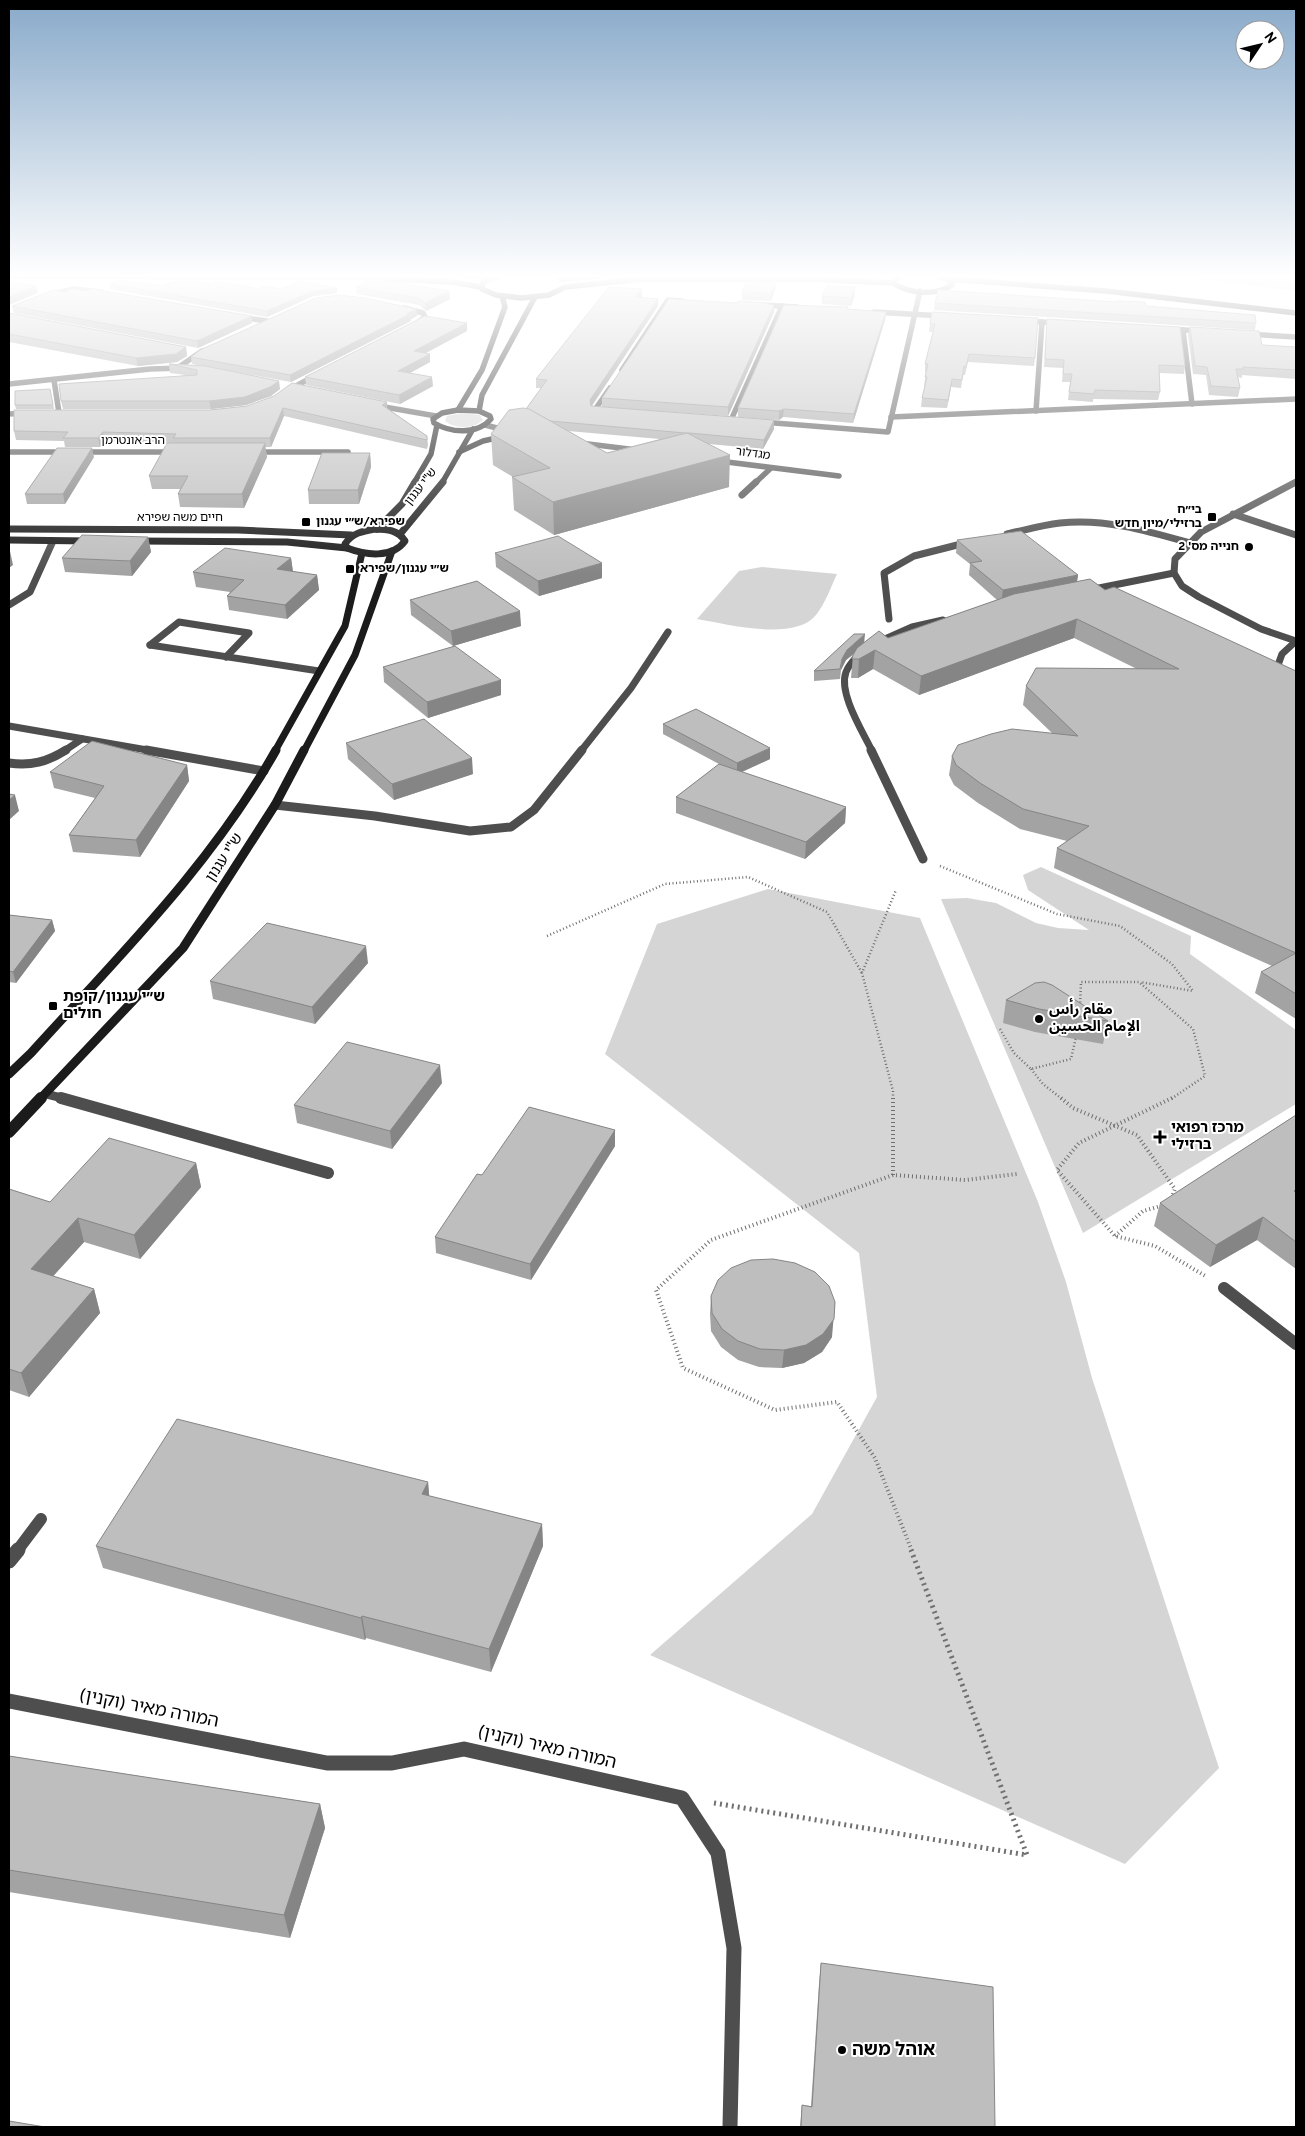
<svg xmlns="http://www.w3.org/2000/svg" width="1305" height="2136" viewBox="0 0 1305 2136" font-family="Overpass,'Noto Sans Arabic','Noto Sans Hebrew',sans-serif">
<style>
.green{fill:#d5d5d5}
.lines{fill:none;stroke-linecap:round;stroke-linejoin:round}
.path-far2{stroke:#707070;stroke-width:2.5;stroke-dasharray:1 2.5;stroke-linecap:butt}
.path-far1{stroke:#707070;stroke-width:4;stroke-dasharray:1 3;stroke-linecap:butt}
.path{stroke:#707070;stroke-width:5;stroke-dasharray:2 4;stroke-linecap:butt}
.lane-far1{stroke:#4e4e4e;stroke-width:7}
.lane{stroke:#4e4e4e;stroke-width:9}
.street-far4{stroke:#4e4e4e;stroke-width:5.5}
.street-far3{stroke:#4e4e4e;stroke-width:7}
.street-far2{stroke:#4e4e4e;stroke-width:9}
.street-far1{stroke:#4e4e4e;stroke-width:12}
.street{stroke:#4e4e4e;stroke-width:15}
.secondary-far3{stroke:#1b1b1b;stroke-width:5.5}
.secondary-far2{stroke:#1b1b1b;stroke-width:7}
.secondary-far1{stroke:#1b1b1b;stroke-width:9}
.secondary{stroke:#1b1b1b;stroke-width:12}
.wall{fill:#a3a3a3;fill-rule:evenodd}
.shaded-wall{fill:#858585}
.building{fill:#bebebe;stroke:#858585}
.poi-dot{fill:#000;stroke:#fff;stroke-width:2}
.labels{text-anchor:middle;dominant-baseline:central;stroke-width:4;stroke-linejoin:round;paint-order:stroke}
.far-street-label{font-size:12px;fill:#000;stroke:#fff}
.far-poi-label{font-size:12px;font-weight:bold;fill:#000;stroke:#fff;text-anchor:end}
.street-label{font-size:15px;fill:#000;stroke:#fff}
.poi-label{font-size:15px;font-weight:bold;fill:#000;stroke:#fff;text-anchor:start}
.near-street-label{font-size:18px;fill:#000;stroke:#fff}
.near-poi-label{font-size:18px;font-weight:bold;fill:#000;stroke:#fff;text-anchor:start}
</style>
<rect width="100%" height="100%" fill="#fff"/>
<g class="green">
<polygon points="1177,276 1296,276 1296,291"/>
<path d="M462,413l18,2 3,5c-9,9 -29,9 -38,1l2,-5z"/>
<path d="M762,567l75,7c-6,13 -12,30 -21,41 -22,27 -89,9 -119,4l42,-48z"/>
<polygon points="1041,867 1191,936 1190,954 1296,1030 1296,1104 1083,1233 941,899 967,898 996,903 1036,923 1058,928 1089,930 1028,890 1023,875"/>
<polygon points="768,889 920,918 1038,1202 1066,1282 1092,1378 1219,1768 1125,1864 650,1655 812,1514 877,1397 859,1253 605,1054 657,924"/>
</g>
<g class="lines">
<g class="path-far2">
<polyline points="940,866 1057,914 1120,926 1172,964 1193,991 1140,982"/>
<polyline points="547,936 665,884 748,877 827,912 862,973"/>
<polyline points="1080,1006 1081,982 1139,982 1193,1029 1205,1076 1171,1099"/>
<polyline points="1000,1029 1014,1053 1031,1069 1071,1059 1076,1037"/>
<polyline points="1031,1069 1043,1084 1062,1099"/>
<polyline points="893,1099 893,1091 862,973 896,890"/>
</g>
<g class="path-far1">
<polyline points="893,1098 893,1175 965,1180 1017,1174"/>
<polyline points="1061,1098 1073,1108 1137,1135 1175,1189 1172,1197"/>
<polyline points="1172,1098 1079,1143 1057,1170 1115,1236 1155,1246 1207,1277"/>
<polyline points="893,1175 711,1240 656,1290 683,1368 775,1410 837,1402 875,1458 912,1551"/>
<polyline points="1115,1236 1143,1211 1161,1206"/>
</g>
<polyline class="path" points="714,1803 1027,1855 911,1550"/>
<g class="lane-far1">
<polyline points="1233,514 1296,535"/>
<path d="M1007,534c18,-4 35,-9 53,-11 44,-5 88,8 130,20"/>
<polyline points="1089,590 1174,573"/>
<polyline points="889,619 884,573 914,556 969,542"/>
<polyline points="1296,641 1282,654 1278,665 1286,674 1296,679"/>
<polyline points="876,643 912,627 943,620"/>
<path d="M860,653c-5,6 -11,11 -14,19 -8,21 17,60 26,79"/>
</g>
<polyline class="lane" points="871,750 923,859"/>
<g class="street-far4">
<polyline points="47,295 74,289 101,292"/>
<polyline points="762,305 797,307"/>
<polyline points="404,308 423,313 425,317 416,324"/>
<polyline points="874,312 944,316"/>
<polyline points="239,317 267,321"/>
<polyline points="1026,321 1059,323"/>
<polyline points="1168,329 1201,331"/>
<polyline points="1183,330 1192,404"/>
<polyline points="1246,334 1296,337"/>
<polyline points="179,367 202,351"/>
<polyline points="622,370 668,300 682,301"/>
<polyline points="54,380 59,413"/>
<polyline points="9,384 150,369 183,368"/>
<polyline points="287,391 316,375"/>
<polyline points="373,405 436,416"/>
<polyline points="1036,411 1042,322"/>
<polyline points="602,412 594,411 610,388"/>
<polyline points="9,414 28,413"/>
<polyline points="891,417 1296,399"/>
<polyline points="731,420 782,306"/>
<polyline points="761,422 888,432 920,291"/>
<polyline points="485,425 509,431"/>
<polyline points="580,443 637,450"/>
<polyline points="9,452 67,452"/>
<polyline points="81,452 174,452"/>
<polyline points="254,452 348,452"/>
<polyline points="719,461 839,476"/>
<polyline points="755,483 771,468"/>
<polyline points="1294,483 1296,482"/>
</g>
<g class="street-far3">
<polyline points="1296,482 1201,532 1175,559 1174,573 1182,586 1199,597 1261,629 1296,641"/>
<polyline points="742,495 756,482"/>
<polyline points="9,605 30,592 53,541"/>
<polyline points="150,645 319,671"/>
<polyline points="150,645 179,622 249,633 226,657"/>
<polyline points="9,726 153,751"/>
<polyline points="64,751 82,739"/>
<polyline points="581,751 631,688 668,632"/>
</g>
<g class="street-far2">
<polyline points="146,750 264,771"/>
<path d="M9,763c22,3 38,-1 57,-13"/>
<polyline points="275,805 375,816 470,831 511,827 534,810 582,750"/>
<polyline points="46,1094 66,1099"/>
</g>
<g class="street-far1">
<polyline points="61,1098 328,1173"/>
<polyline points="1224,1288 1296,1344"/>
<polyline points="17,1551 41,1519"/>
</g>
<g class="street">
<polyline points="9,1561 18,1550"/>
<polyline points="9,1701 327,1763 392,1763 464,1749 682,1798 718,1853 734,1948 730,2127"/>
</g>
<g class="secondary-far3">
<polyline points="9,276 354,277 452,282 481,287"/>
<polyline points="468,276 492,276"/>
<polyline points="499,276 483,282 482,289 496,295 522,298 549,295 565,287 641,279 811,279 893,283"/>
<polyline points="937,276 948,279 952,284"/>
<polyline points="561,279 600,276"/>
<polyline points="948,279 1106,291 1296,313"/>
<path d="M893,283c17,11 42,13 59,2"/>
<polyline points="893,283 895,279 903,276"/>
<path d="M458,410l21,1 11,5 1,3c-14,16 -40,14 -57,4l-1,-4 9,-6z"/>
<polyline points="458,410 482,370 505,307 502,296"/>
<polyline points="479,411 482,395 535,297"/>
<polyline points="459,452 483,441 505,436"/>
<polyline points="414,483 431,454 437,425"/>
<polyline points="442,483 473,429"/>
</g>
<g class="secondary-far2">
<polyline points="9,529 238,530 351,535"/>
<path d="M375,529c12,0 23,1 30,12 -13,18 -40,14 -58,7l-2,-4c7,-11 18,-13 30,-15z"/>
<polyline points="377,529 402,504 415,482"/>
<polyline points="401,533 443,482"/>
<polyline points="9,540 90,541"/>
<polyline points="137,541 287,542 347,548"/>
<polyline points="275,751 345,626 362,553"/>
<polyline points="304,751 355,655 392,551"/>
</g>
<g class="secondary-far1">
<path d="M9,1074l22,-21c87,-96 181,-189 245,-303"/>
<polyline points="40,1099 183,948 275,805 304,750"/>
</g>
<polyline class="secondary" points="9,1132 41,1098"/>
</g>
<g class="wall">
<polygon points="776,283 775,290 771,301 742,300 742,292"/>
<polygon points="109,284 162,286 210,284 259,289 281,289 337,288 337,293 313,296 267,317 110,289"/>
<polygon points="356,287 449,291 450,299 426,311 419,305 357,294"/>
<polygon points="65,292 252,323 198,348 14,313 12,306"/>
<polygon points="855,295 851,306 822,304 822,296"/>
<path d="M642,297l-1,1 17,8 -66,100 182,23 -11,20 -54,-5 20,43 -175,48 -40,-25 -2,-33h1l-20,-12 -2,-31 35,-25 15,-21h-5v-9zM568,431l92,8 -53,14z"/>
<polygon points="737,303 774,305 774,312 728,416 602,407 602,398"/>
<polygon points="935,303 1146,306 1256,323 1255,330 934,310"/>
<polygon points="416,309 417,316 411,319 411,321 291,382 192,364 191,357"/>
<polygon points="848,309 886,312 885,320 853,423 783,417 779,420 738,417 738,408"/>
<polygon points="932,312 1035,358 1034,366 968,362 965,375 963,375 961,388 951,387 947,408 921,407 922,398 925,386 924,386 926,372 925,372 925,364 933,332 929,332 930,324"/>
<polygon points="9,313 186,347 187,356 177,362 138,366 9,342"/>
<polygon points="1047,319 1185,366 1184,374 1159,373 1160,392 1158,400 1093,399 1093,402 1068,400 1070,382 1062,382 1063,368 1044,367"/>
<polygon points="467,323 467,331 426,353 430,354 430,362 410,373 433,386 400,404 306,385 305,377"/>
<polygon points="1190,327 1262,345 1296,347 1296,379 1242,375 1242,378 1238,377 1240,388 1238,397 1209,395 1206,375 1193,374 1188,335"/>
<polygon points="169,364 205,366 280,389 271,396 246,405 211,409 63,409 61,401 185,375 170,373"/>
<polygon points="50,389 54,409 16,409 15,405"/>
<polygon points="247,406 387,408 427,436 428,445 427,449 284,416 271,447 265,447 267,457 244,508 180,507 178,494 180,489 152,489 149,476 174,443 104,441 100,447 65,447 64,441 16,440 14,431"/>
<polygon points="370,453 371,467 359,504 309,504 308,490"/>
<polygon points="94,457 65,504 27,504 25,494"/>
<polygon points="148,537 151,552 132,576 65,572 62,558"/>
<polygon points="957,540 1078,575 1077,581 1105,590 1296,671 1296,1019 1255,993 1261,972 1272,966 1054,868 1057,848 1067,841 1020,829 978,803 954,785 949,775 952,756 1052,733 1023,705 1026,686 1137,669 1074,638 919,695 873,669 858,678 851,678 853,655 846,660 841,670 840,679 814,681 814,671 864,642 888,638 997,600 969,575 970,564 956,553"/>
<polygon points="495,553 602,578 539,596 496,567"/>
<polygon points="291,558 293,572 317,575 319,590 287,619 229,610 227,596 230,592 196,587 193,572"/>
<polygon points="410,600 521,626 453,646 411,615"/>
<polygon points="383,667 501,695 428,718 384,682"/>
<polygon points="663,724 770,759 742,772 846,807 845,823 805,859 676,813 676,797 719,764 663,734"/>
<polygon points="346,743 473,774 394,800 348,759"/>
<polygon points="187,765 189,781 140,857 73,852 69,835 95,798 54,788 50,772"/>
<polygon points="9,915 52,920 55,931 16,983 9,982"/>
<polygon points="368,963 315,1024 213,999 210,981"/>
<polygon points="1006,1000 1108,1021 1103,1044 1035,1032 1003,1023"/>
<polygon points="442,1083 392,1149 297,1123 294,1105"/>
<polygon points="1296,1115 1296,1269 1257,1240 1210,1267 1154,1226 1160,1203"/>
<polygon points="615,1130 615,1146 531,1280 436,1253 435,1237 482,1175"/>
<polygon points="196,1163 201,1187 140,1259 84,1242 53,1276 94,1289 100,1313 29,1397 9,1390 9,1189 50,1202"/>
<polygon points="711,1296 832,1337 822,1352 804,1363 782,1368 759,1367 738,1360 721,1347 711,1331 710,1314"/>
<polygon points="428,1482 429,1496 542,1524 543,1546 491,1672 366,1638 365,1640 103,1568 96,1546"/>
<polygon points="9,1756 320,1804 325,1828 290,1938 9,1892"/>
<polygon points="821,1963 995,2127 800,2127 802,2105 811,2106 819,1984"/>
</g>
<g class="shaded-wall">
<polygon points="776,283 775,290 771,301 771,293"/>
<polygon points="36,286 38,293 9,305 9,297"/>
<polygon points="855,287 855,295 851,306 851,298"/>
<polygon points="337,288 337,293 313,296 267,317 267,311 313,291"/>
<polygon points="642,289 642,297 636,305 636,297"/>
<polygon points="449,291 450,299 426,311 425,303"/>
<polygon points="658,299 658,306 590,408 590,400"/>
<polygon points="774,305 774,312 728,416 728,407"/>
<polygon points="416,309 417,316 411,319 411,321 291,382 290,375"/>
<polygon points="886,312 885,320 853,423 854,414"/>
<polygon points="252,316 252,323 198,348 197,341"/>
<polygon points="467,323 467,331 414,359 414,351"/>
<polygon points="186,347 187,356 177,362 138,366 136,358"/>
<polygon points="430,354 430,362 399,379 398,371"/>
<polygon points="432,377 433,386 400,404 399,395"/>
<polygon points="952,379 951,387 947,408 948,400"/>
<polygon points="279,381 280,389 271,396 246,405 211,409 209,401"/>
<polygon points="387,402 387,411 382,405"/>
<polygon points="283,408 284,416 271,447 270,438"/>
<polygon points="784,409 783,417 779,420 779,411"/>
<polygon points="774,420 774,429 763,449 764,440"/>
<polygon points="103,432 104,441 100,447 98,438"/>
<polygon points="265,443 267,457 244,508 242,494"/>
<polygon points="92,448 94,457 65,504 63,494"/>
<polygon points="370,453 371,467 359,504 358,490"/>
<polygon points="730,455 729,487 554,535 553,502"/>
<polygon points="148,537 151,552 132,576 130,561"/>
<polygon points="9,551 10,551 13,565 9,568"/>
<polygon points="291,558 293,572 277,569"/>
<polygon points="602,563 602,578 539,596 538,581"/>
<polygon points="317,575 319,590 287,619 285,605"/>
<polygon points="1078,575 1076,588 1001,603 1003,590"/>
<polygon points="520,611 521,626 453,646 451,631"/>
<polygon points="1077,619 1074,638 919,695 921,676"/>
<polygon points="865,634 864,644 846,660 841,670 840,679 842,659 847,650"/>
<polygon points="875,650 873,669 858,678 859,659"/>
<polygon points="501,680 501,695 428,718 427,702"/>
<polygon points="770,748 770,759 737,774 737,763"/>
<polygon points="472,758 473,774 394,800 392,784"/>
<polygon points="187,765 189,781 140,857 136,840"/>
<polygon points="15,795 19,811 9,820 9,800"/>
<polygon points="846,807 845,823 805,859 806,842"/>
<polygon points="52,920 55,931 16,983 13,972"/>
<polygon points="366,946 368,963 315,1024 312,1007"/>
<polygon points="440,1065 442,1083 392,1149 390,1131"/>
<polygon points="615,1130 615,1146 531,1280 530,1264"/>
<polygon points="196,1163 201,1187 140,1259 134,1235"/>
<polygon points="1263,1217 1257,1240 1210,1267 1216,1245"/>
<polygon points="78,1218 84,1242 38,1293 31,1269"/>
<polygon points="94,1289 100,1313 29,1397 21,1373"/>
<polygon points="835,1302 832,1337 822,1352 804,1363 782,1368 784,1350"/>
<polygon points="428,1482 430,1505 422,1494"/>
<polygon points="542,1524 543,1546 491,1672 489,1649"/>
<polygon points="362,1616 366,1638 365,1640 361,1618"/>
<polygon points="320,1804 325,1828 290,1938 284,1915"/>
</g>
<g class="building">
<polygon points="181,279 210,284 216,281 259,289 264,286 281,289 299,281 337,288 313,291 267,311 109,284 120,280 162,286"/>
<polygon points="373,279 449,291 425,303 418,298 356,287"/>
<polygon points="9,281 36,286 9,297"/>
<polygon points="747,281 776,283 771,293 742,292"/>
<polygon points="827,286 855,287 851,298 822,296"/>
<polygon points="609,287 642,289 636,297 658,299 590,400 591,406 774,420 764,440 689,433 685,433 550,421 526,409 547,380 536,379"/>
<polygon points="72,289 86,291 92,289 252,316 197,341 12,306 53,290 65,292"/>
<polygon points="938,290 1117,302 1117,301 1145,302 1146,306 1255,315 1256,323 935,303"/>
<polygon points="339,295 365,298 416,309 407,314 410,314 290,375 191,357 200,350 316,298"/>
<polygon points="669,299 737,303 738,301 767,303 767,304 774,305 728,407 602,398"/>
<polygon points="784,305 848,307 847,309 886,312 854,414 784,409 779,411 738,408"/>
<polygon points="932,312 1038,318 1035,358 969,354 966,367 964,366 962,380 952,379 948,400 922,398 927,377 925,377 928,364 925,364 935,324 930,324"/>
<polygon points="9,313 186,347 176,354 136,358 9,334"/>
<polygon points="425,316 467,323 414,351 430,354 398,371 432,377 399,395 305,377"/>
<polygon points="1047,319 1180,327 1185,366 1159,365 1160,392 1095,390 1094,394 1069,392 1072,374 1063,374 1064,360 1045,359"/>
<polygon points="1190,327 1259,331 1262,345 1296,347 1296,370 1243,367 1244,369 1236,369 1240,388 1211,386 1207,367 1195,366"/>
<polygon points="169,364 205,366 279,381 270,387 245,397 209,401 61,401 59,384 197,375 197,370"/>
<polygon points="292,383 387,402 382,405 427,436 427,440 283,408 270,438 173,438 176,434 103,432 98,438 63,438 68,432 14,431 14,410 210,410 247,406 274,396"/>
<polygon points="50,389 53,405 15,405 15,391"/>
<polygon points="523,408 529,409 607,453 687,433 730,455 553,502 512,477 550,468 491,434 509,410"/>
<polygon points="167,443 265,443 242,494 178,494 188,476 149,476"/>
<polygon points="57,448 92,448 63,494 25,494"/>
<polygon points="322,453 370,453 358,490 308,490"/>
<polygon points="1021,531 1078,575 1003,590 970,563 982,561 957,540"/>
<polygon points="82,535 148,537 130,561 62,558"/>
<polygon points="558,536 602,563 538,581 495,553"/>
<polygon points="225,548 291,558 277,569 317,575 285,605 227,596 244,580 193,572"/>
<polygon points="1090,579 1105,590 1114,587 1296,671 1296,994 1261,972 1296,953 1057,848 1089,826 1023,809 980,783 956,765 952,756 958,745 991,734 1012,729 1078,736 1026,686 1036,668 1179,669 1077,619 921,676 875,650 859,659 852,659 853,655 857,648 879,631 888,638 1014,594"/>
<polygon points="477,581 520,611 451,631 410,600"/>
<polygon points="854,634 865,634 847,650 842,659 840,669 814,671"/>
<polygon points="455,646 501,680 427,702 383,667"/>
<polygon points="696,709 770,748 737,763 663,724"/>
<polygon points="424,719 472,758 392,784 346,743"/>
<polygon points="92,741 187,765 136,840 69,835 104,786 50,772"/>
<polygon points="719,764 846,807 806,842 676,797"/>
<polygon points="9,794 15,795 9,800"/>
<polygon points="9,915 52,920 13,972 9,971"/>
<polygon points="267,923 366,946 312,1007 210,981"/>
<polygon points="1044,982 1052,985 1108,1021 1039,1009 1006,1000 1035,983"/>
<polygon points="347,1042 440,1065 390,1131 294,1105"/>
<polygon points="529,1107 615,1130 530,1264 435,1237 477,1174 482,1175"/>
<polygon points="1296,1115 1296,1189 1294,1191 1296,1193 1296,1242 1263,1217 1216,1245 1160,1203"/>
<polygon points="109,1138 196,1163 134,1235 78,1218 31,1269 94,1289 21,1373 9,1369 9,1189 50,1202"/>
<polygon points="773,1259 795,1263 815,1272 829,1286 835,1302 834,1319 823,1334 806,1345 784,1350 760,1349 738,1341 722,1329 712,1313 711,1296 718,1280 731,1268 751,1260"/>
<polygon points="177,1419 428,1482 422,1494 542,1524 489,1649 362,1616 361,1618 96,1546"/>
<polygon points="9,1756 320,1804 284,1915 9,1870"/>
<polygon points="821,1963 993,1987 995,2127 801,2127 802,2105 812,2107"/>
<polygon points="9,2121 45,2127 9,2127"/>
</g>
<linearGradient id="sky" x2="0" y2="1"><stop stop-color="#89aaca"/><stop offset="0.48" stop-color="#fff"/><stop offset="1" stop-color="#fff" stop-opacity="0"/></linearGradient>
<rect width="1305" height="575" fill="url(#sky)"/>
<g class="poi-dot">
<rect x="1207" y="512" width="10" height="10" rx="2.5"/>
<rect x="301" y="517" width="10" height="10" rx="2.5"/>
<circle cx="1249" cy="547" r="5"/>
<rect x="345" y="564" width="10" height="10" rx="2.5"/>
<rect x="48" y="1001" width="10" height="10" rx="2.5"/>
<circle cx="1039" cy="1019" r="5"/>
<path d="M1157.5 1129.5h5v5h5v5h-5v5h-5v-5h-5v-5h5z"/>
<circle cx="842" cy="2050" r="5"/>
</g>
<g class="labels">
<g class="far-street-label">
<text x="133" y="441">הרב אונטרמן</text>
<text transform="translate(753 454) rotate(7)">מגדלור</text>
<text transform="translate(421 487) rotate(-52)">ש"י עגנון</text>
<text x="180" y="518">חיים משה שפירא</text>
</g>
<g class="far-poi-label">
<text x="1202" y="510">בי״ח<tspan x="1202" dy="14">ברזילי/מיון חדש</tspan></text>
<text x="316" y="522" text-anchor="start">שפירא/ש״י עגנון</text>
<text x="1239" y="547">חנייה מס' 2</text>
<text x="360" y="569" text-anchor="start">ש״י עגנון/שפירא</text>
</g>
<g class="street-label">
<text transform="translate(225 858) rotate(-57)">ש"י עגנון</text>
</g>
<g class="poi-label">
<text x="63" y="997">ש״י עגנון/קופת<tspan x="63" dy="17">חולים</tspan></text>
<text x="1049" y="1010">مقام رأس<tspan x="1049" dy="17">الإمام الحسين</tspan></text>
<text x="1171" y="1128">מרכז רפואי<tspan x="1171" dy="17">ברזילי</tspan></text>
</g>
<g class="near-street-label">
<text transform="translate(149 1709) rotate(11)">המורה מאיר (וקנין)</text>
<text transform="translate(547 1748) rotate(13)">המורה מאיר (וקנין)</text>
</g>
<g class="near-poi-label">
<text x="852" y="2050">אוהל משה</text>
</g>
</g>
<rect width="1305" height="2136" fill="none" stroke="#000000" stroke-width="20"/>
<g transform="translate(1260 45) rotate(55)"><circle r="24" fill="#ffffff" stroke="#999999"/>
<path d="M0-4L9 19L0 12L-9 19Z" fill="#000000"/>
<text y="-8" font-size="14" font-weight="bold" text-anchor="middle" fill="#000000">N</text>
</g>
</svg>
